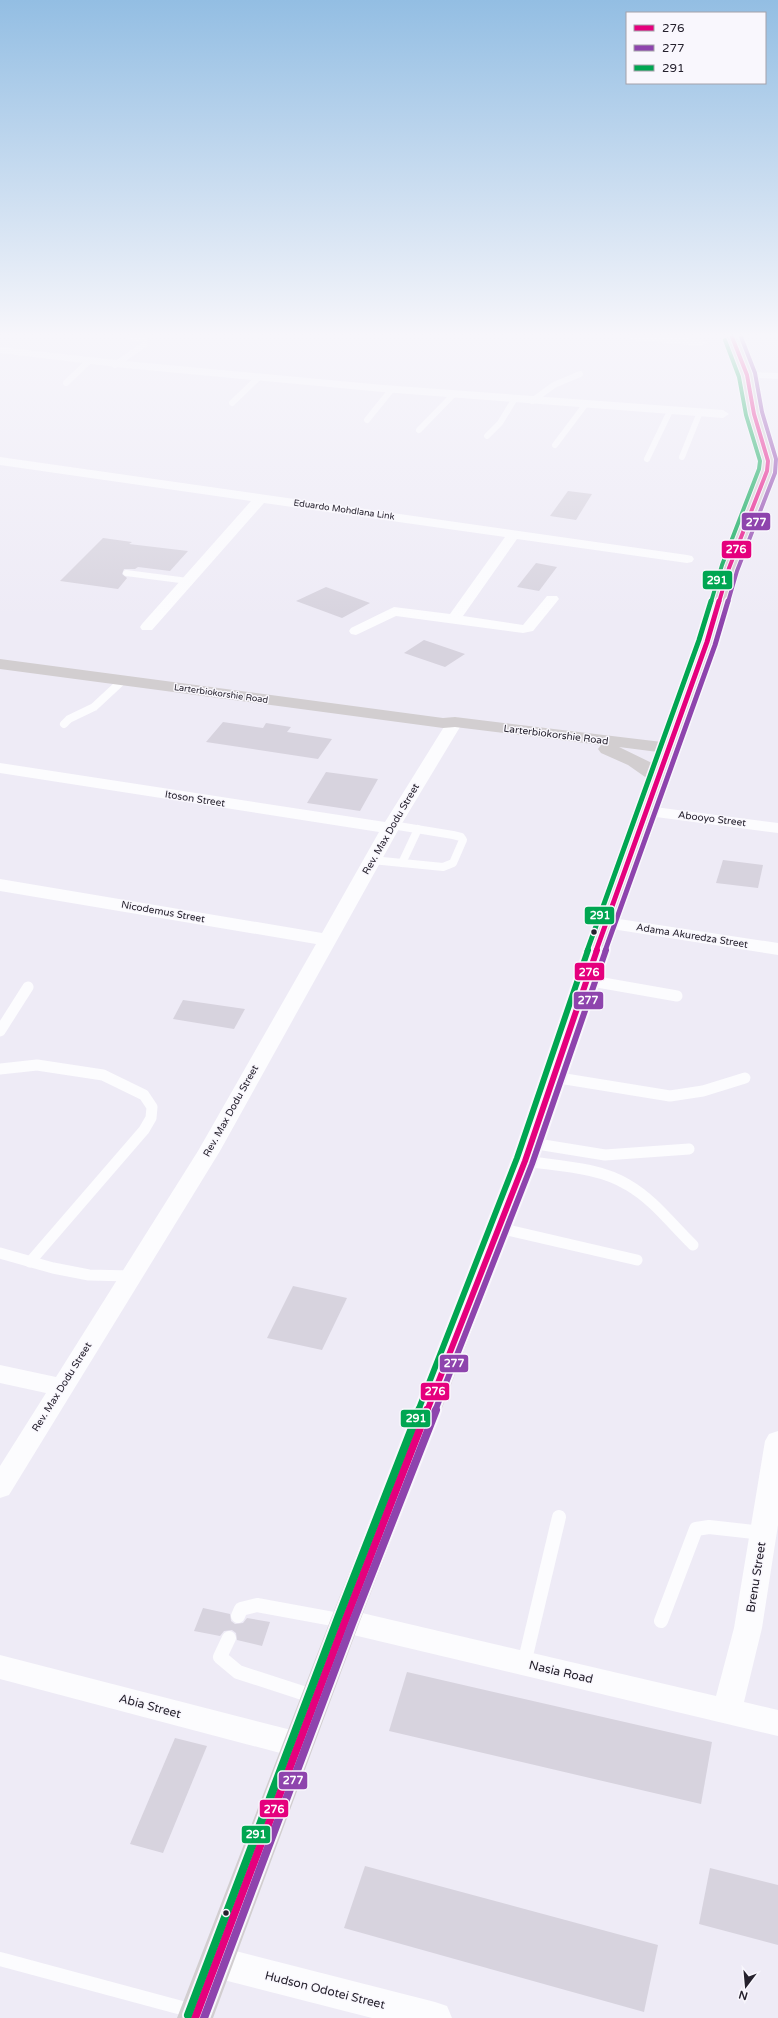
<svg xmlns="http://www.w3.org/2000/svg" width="778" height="2018" viewBox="0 0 778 2018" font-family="'Varela Round',sans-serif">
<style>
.building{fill:#d7d3de}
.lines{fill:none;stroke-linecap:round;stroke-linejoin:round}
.lane-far3{stroke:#fcfcfe;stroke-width:6}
.lane-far2{stroke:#fcfcfe;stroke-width:8}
.lane-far1{stroke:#fcfcfe;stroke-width:11}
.lane{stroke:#fcfcfe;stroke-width:14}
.street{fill:#fcfcfe;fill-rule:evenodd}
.secondary{fill:#d2ced0;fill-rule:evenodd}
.bus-1-far3-casing{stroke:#f9f7fd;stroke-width:6}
.bus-1-far2-casing{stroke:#f9f7fd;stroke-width:8}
.bus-1-far1-casing{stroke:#f9f7fd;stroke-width:10}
.bus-1-casing{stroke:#f9f7fd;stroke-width:12}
.bus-2-far3-casing{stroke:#f9f7fd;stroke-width:6}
.bus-2-far2-casing{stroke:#f9f7fd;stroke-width:8}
.bus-2-far1-casing{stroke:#f9f7fd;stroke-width:10}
.bus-2-casing{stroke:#f9f7fd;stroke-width:12}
.bus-3-far3-casing{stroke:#f9f7fd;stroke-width:6}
.bus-3-far2-casing{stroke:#f9f7fd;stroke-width:8}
.bus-3-far1-casing{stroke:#f9f7fd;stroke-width:10}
.bus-3-casing{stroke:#f9f7fd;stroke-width:12}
.bus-1-far3{stroke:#e5007d;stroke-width:4}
.bus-1-far2{stroke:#e5007d;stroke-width:5}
.bus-1-far1{stroke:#e5007d;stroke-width:6}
.bus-1{stroke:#e5007d;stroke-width:8}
.bus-2-far3{stroke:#8e44ad;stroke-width:4}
.bus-2-far2{stroke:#8e44ad;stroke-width:5}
.bus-2-far1{stroke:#8e44ad;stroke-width:6}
.bus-2{stroke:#8e44ad;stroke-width:8}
.bus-3-far3{stroke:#00a651;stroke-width:4}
.bus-3-far2{stroke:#00a651;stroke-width:5}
.bus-3-far1{stroke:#00a651;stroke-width:6}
.bus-3{stroke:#00a651;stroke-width:8}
.bus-dot{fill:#25212d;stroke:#f9f7fd;stroke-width:1.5}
.labels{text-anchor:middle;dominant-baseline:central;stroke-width:3;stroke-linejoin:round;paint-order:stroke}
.far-street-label{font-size:9px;fill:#25212d;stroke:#f9f7fd}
.street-label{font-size:10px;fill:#25212d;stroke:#f9f7fd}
.near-street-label{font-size:12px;fill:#25212d;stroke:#f9f7fd}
.line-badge{stroke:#f9f7fd;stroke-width:1.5}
.badge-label{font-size:11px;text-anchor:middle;font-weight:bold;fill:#fff}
</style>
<rect width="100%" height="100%" fill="#eeebf6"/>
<g class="building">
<polygon points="568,491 592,494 576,520 550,516"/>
<polygon points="103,538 132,542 129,544 188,551 170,571 138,567 135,569 124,569 122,574 127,578 118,589 60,581"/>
<polygon points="536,563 557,567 539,591 517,587"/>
<polygon points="326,587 370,603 342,618 296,601"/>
<polygon points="424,640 465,654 445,667 404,653"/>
<polygon points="223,722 263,728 266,723 291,727 287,732 332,739 318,759 206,742"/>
<polygon points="326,772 378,779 360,811 307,803"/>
<polygon points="723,860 763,865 758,888 716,883"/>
<polygon points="183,1000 245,1009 234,1029 173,1019"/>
<polygon points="293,1286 347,1298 322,1350 267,1338"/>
<polygon points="203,1608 230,1614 231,1621 235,1624 243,1623 247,1618 270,1622 262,1646 237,1640 236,1633 232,1630 224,1631 220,1636 194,1631"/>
<polygon points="407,1672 712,1742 701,1804 389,1731"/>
<polygon points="175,1738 207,1746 163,1853 130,1844"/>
<polygon points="365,1866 658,1945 644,2012 344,1928"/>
<polygon points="710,1868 778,1885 778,1945 699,1924"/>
</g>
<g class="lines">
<g class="lane-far3">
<polyline points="115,365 145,344 144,340 130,337"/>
<polyline points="66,383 88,362"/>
<polyline points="532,401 554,385 580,374"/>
<polyline points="232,403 258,378"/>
<polyline points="367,420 392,389"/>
<polyline points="419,430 453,395"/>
<polyline points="487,436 500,423 514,400"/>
<polyline points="555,445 585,405"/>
<polyline points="682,457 700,412"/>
<polyline points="647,459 670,411"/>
<polyline points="126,573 188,581"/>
</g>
<g class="lane-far2">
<polyline points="64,724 69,719 94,707 122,681"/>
<polyline points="372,860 443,867 453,863 463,840 461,837 453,835 392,825"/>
<polyline points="402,863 418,829"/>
</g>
<g class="lane-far1">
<polyline points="586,980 677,996"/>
<polyline points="0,1031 28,987"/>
<polyline points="0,1069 37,1065 103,1075 144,1095 152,1107 151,1118 144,1130 30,1262"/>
<polyline points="553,1077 670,1096 703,1091 745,1078"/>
<polyline points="531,1143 605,1155 689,1149"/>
<path d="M525,1161c33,5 74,6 103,24 26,15 44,40 65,60"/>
<polyline points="499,1228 637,1260"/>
<polyline points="0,1253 53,1268 89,1275 131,1276"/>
</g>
<g class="lane">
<polyline points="238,1616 241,1609 257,1605 344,1621"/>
<polyline points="661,1621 696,1529 709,1527 763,1533"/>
<polyline points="229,1638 220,1657 238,1672 315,1697"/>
<polyline points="524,1664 559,1517"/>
<polyline points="0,1959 193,2011"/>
</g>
<g class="street">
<path d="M626,337c13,0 74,-2 81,6l-6,3 -69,-6z"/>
<polygon points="0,347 125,361 383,385 723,410 729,414 723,418 383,392 125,368 0,353"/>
<polygon points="747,372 778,373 778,379 743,377 741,375"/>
<polygon points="0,457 687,555 692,556 694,559 692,562 687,563 517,539 463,616 523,625 547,596 557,596 559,599 533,631 523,633 396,616 356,635 351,634 349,631 351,628 394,607 450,614 505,537 264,503 152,630 142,630 140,627 142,624 251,501 0,465"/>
<polygon points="455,717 461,719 463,722 401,825 220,1151 9,1495 0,1498 0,1466 46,1393 0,1383 0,1365 56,1377 198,1151 316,944 0,891 0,879 322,933 379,832 0,773 0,763 385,822 447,722 449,719"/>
<polygon points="647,806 778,823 778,833 641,815 638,811 641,807"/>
<polygon points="606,917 778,943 778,955 599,927 597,923 599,919"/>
<polygon points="778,1431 778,1525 762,1628 744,1702 778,1710 778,1736 345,1633 335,1629 331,1621 335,1613 345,1609 716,1696 734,1628 765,1441 769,1434"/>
<polygon points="0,1655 299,1732 310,1736 314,1745 310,1754 299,1758 0,1679"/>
<polygon points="216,1946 435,2002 447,2006 452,2018 372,2018 216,1978 204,1973 200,1962 204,1951"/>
</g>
<path class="secondary" d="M726,337h12l15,38 8,39 14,47 -1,10 -37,97 -22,74 -99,281 -79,238 -177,460 -147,397h-36l153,-397 183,-460 83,-238 52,-144 -20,-14 -27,-12 -3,-4 3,-4 -146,-18 -12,1 -443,-59v-10l443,59 12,-1 207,25 37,-100 22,-74 39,-97 1,-10 -14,-47 -6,-39zM619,747l39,5 -4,12z"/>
<g class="bus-1-far3-casing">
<polyline id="bus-1-far3" points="719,602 729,568 767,471 768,461 754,414 747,375 732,337"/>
</g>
<g class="bus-1-far2-casing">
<polyline id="bus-1-far2" points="596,951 707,642 719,601"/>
</g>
<g class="bus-1-far1-casing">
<polyline id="bus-1-far1" points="427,1411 525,1161 597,950"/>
</g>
<g class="bus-1-casing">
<polyline id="bus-1" points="195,2018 345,1621 427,1410"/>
</g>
<g class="bus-2-far3-casing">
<polyline id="bus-2-far3" points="728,602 737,571 775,473 776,459 762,412 755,373 741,337"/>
</g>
<g class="bus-2-far2-casing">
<polyline id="bus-2-far2" points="605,951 715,645 728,601"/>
</g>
<g class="bus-2-far1-casing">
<polyline id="bus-2-far1" points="435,1411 532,1164 606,950"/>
</g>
<g class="bus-2-casing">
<polyline id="bus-2" points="204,2018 352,1624 436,1410"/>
</g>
<g class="bus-3-far3-casing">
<polyline id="bus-3-far3" points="711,602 722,565 759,469 760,461 746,415 739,377 725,340"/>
</g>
<g class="bus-3-far2-casing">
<polyline id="bus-3-far2" points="587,951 699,640 711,601"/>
</g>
<g class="bus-3-far1-casing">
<polyline id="bus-3-far1" points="418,1411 517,1158 588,950"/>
</g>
<g class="bus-3-casing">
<polyline id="bus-3" points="188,2015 338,1618 419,1410"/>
</g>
<use href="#bus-1-far3" class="bus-1-far3"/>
<use href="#bus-1-far2" class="bus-1-far2"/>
<use href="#bus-1-far1" class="bus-1-far1"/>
<use href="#bus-1" class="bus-1"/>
<use href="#bus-2-far3" class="bus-2-far3"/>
<use href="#bus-2-far2" class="bus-2-far2"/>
<use href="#bus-2-far1" class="bus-2-far1"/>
<use href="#bus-2" class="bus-2"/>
<use href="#bus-3-far3" class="bus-3-far3"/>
<use href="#bus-3-far2" class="bus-3-far2"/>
<use href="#bus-3-far1" class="bus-3-far1"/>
<use href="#bus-3" class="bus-3"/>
</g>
<linearGradient id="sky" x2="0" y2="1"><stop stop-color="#93bee3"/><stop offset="0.54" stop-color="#f7f6fb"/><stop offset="1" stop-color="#f7f6fb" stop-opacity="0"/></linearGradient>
<rect width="778" height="620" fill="url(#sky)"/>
<g class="bus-dot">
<circle cx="594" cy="932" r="3.5"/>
<circle cx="226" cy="1913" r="3.5"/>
</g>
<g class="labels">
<g class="far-street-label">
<text transform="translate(344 510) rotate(8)">Eduardo Mohdlana Link</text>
<text transform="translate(221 694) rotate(8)">Larterbiokorshie Road</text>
</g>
<g class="street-label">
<text transform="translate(556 735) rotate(7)">Larterbiokorshie Road</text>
<text transform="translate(195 799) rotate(9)">Itoson Street</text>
<text transform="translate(712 819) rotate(7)">Abooyo Street</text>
<text transform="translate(391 829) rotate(-60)">Rev. Max Dodu Street</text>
<text transform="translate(163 912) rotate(10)">Nicodemus Street</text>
<text transform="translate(692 936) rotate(9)">Adama Akuredza Street</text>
<text transform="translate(231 1111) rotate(-61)">Rev. Max Dodu Street</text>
<text transform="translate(62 1387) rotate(-58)">Rev. Max Dodu Street</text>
</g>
<g class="near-street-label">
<text transform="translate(756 1577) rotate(-81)">Brenu Street</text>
<text transform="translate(561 1672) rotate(13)">Nasia Road</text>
<text transform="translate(150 1706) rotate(15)">Abia Street</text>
<text transform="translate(325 1990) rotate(14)">Hudson Odotei Street</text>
</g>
</g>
<g class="line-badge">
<rect x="741" y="512" width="30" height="19" rx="4" fill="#8e44ad"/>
<rect x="721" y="540" width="31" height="19" rx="4" fill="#e5007d"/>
<rect x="702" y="570" width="31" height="20" rx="4" fill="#00a651"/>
<rect x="584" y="906" width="31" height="19" rx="4" fill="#00a651"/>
<rect x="574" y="962" width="31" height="19" rx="4" fill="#e5007d"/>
<rect x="573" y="991" width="31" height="19" rx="4" fill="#8e44ad"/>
<rect x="439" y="1354" width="30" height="19" rx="4" fill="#8e44ad"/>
<rect x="420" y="1382" width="30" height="19" rx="4" fill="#e5007d"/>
<rect x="400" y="1409" width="31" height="19" rx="4" fill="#00a651"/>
<rect x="278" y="1771" width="30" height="19" rx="4" fill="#8e44ad"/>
<rect x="259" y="1799" width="30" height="19" rx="4" fill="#e5007d"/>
<rect x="241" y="1825" width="30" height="19" rx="4" fill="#00a651"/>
</g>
<g class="badge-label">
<text x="756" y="526">277</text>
<text x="736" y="553">276</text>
<text x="717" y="584">291</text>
<text x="600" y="919">291</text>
<text x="589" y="976">276</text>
<text x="588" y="1004">277</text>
<text x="454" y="1367">277</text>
<text x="435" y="1395">276</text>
<text x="416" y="1422">291</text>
<text x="293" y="1784">277</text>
<text x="274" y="1813">276</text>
<text x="256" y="1838">291</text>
</g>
<rect x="626" y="12" width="140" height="72" fill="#f9f7fd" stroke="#a4a1aa"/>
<rect x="634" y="25" width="20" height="6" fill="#e5007d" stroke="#a4a1aa"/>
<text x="662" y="32" font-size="12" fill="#25212d">276</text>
<rect x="634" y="45" width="20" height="6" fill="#8e44ad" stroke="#a4a1aa"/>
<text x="662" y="52" font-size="12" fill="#25212d">277</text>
<rect x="634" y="65" width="20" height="6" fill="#00a651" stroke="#a4a1aa"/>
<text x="662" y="72" font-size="12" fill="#25212d">291</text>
<g transform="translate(746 1986) rotate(196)" stroke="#f9f7fd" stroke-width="3" paint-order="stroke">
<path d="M0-3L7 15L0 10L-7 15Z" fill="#25212d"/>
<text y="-6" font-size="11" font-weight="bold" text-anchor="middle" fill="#25212d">N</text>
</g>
</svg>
